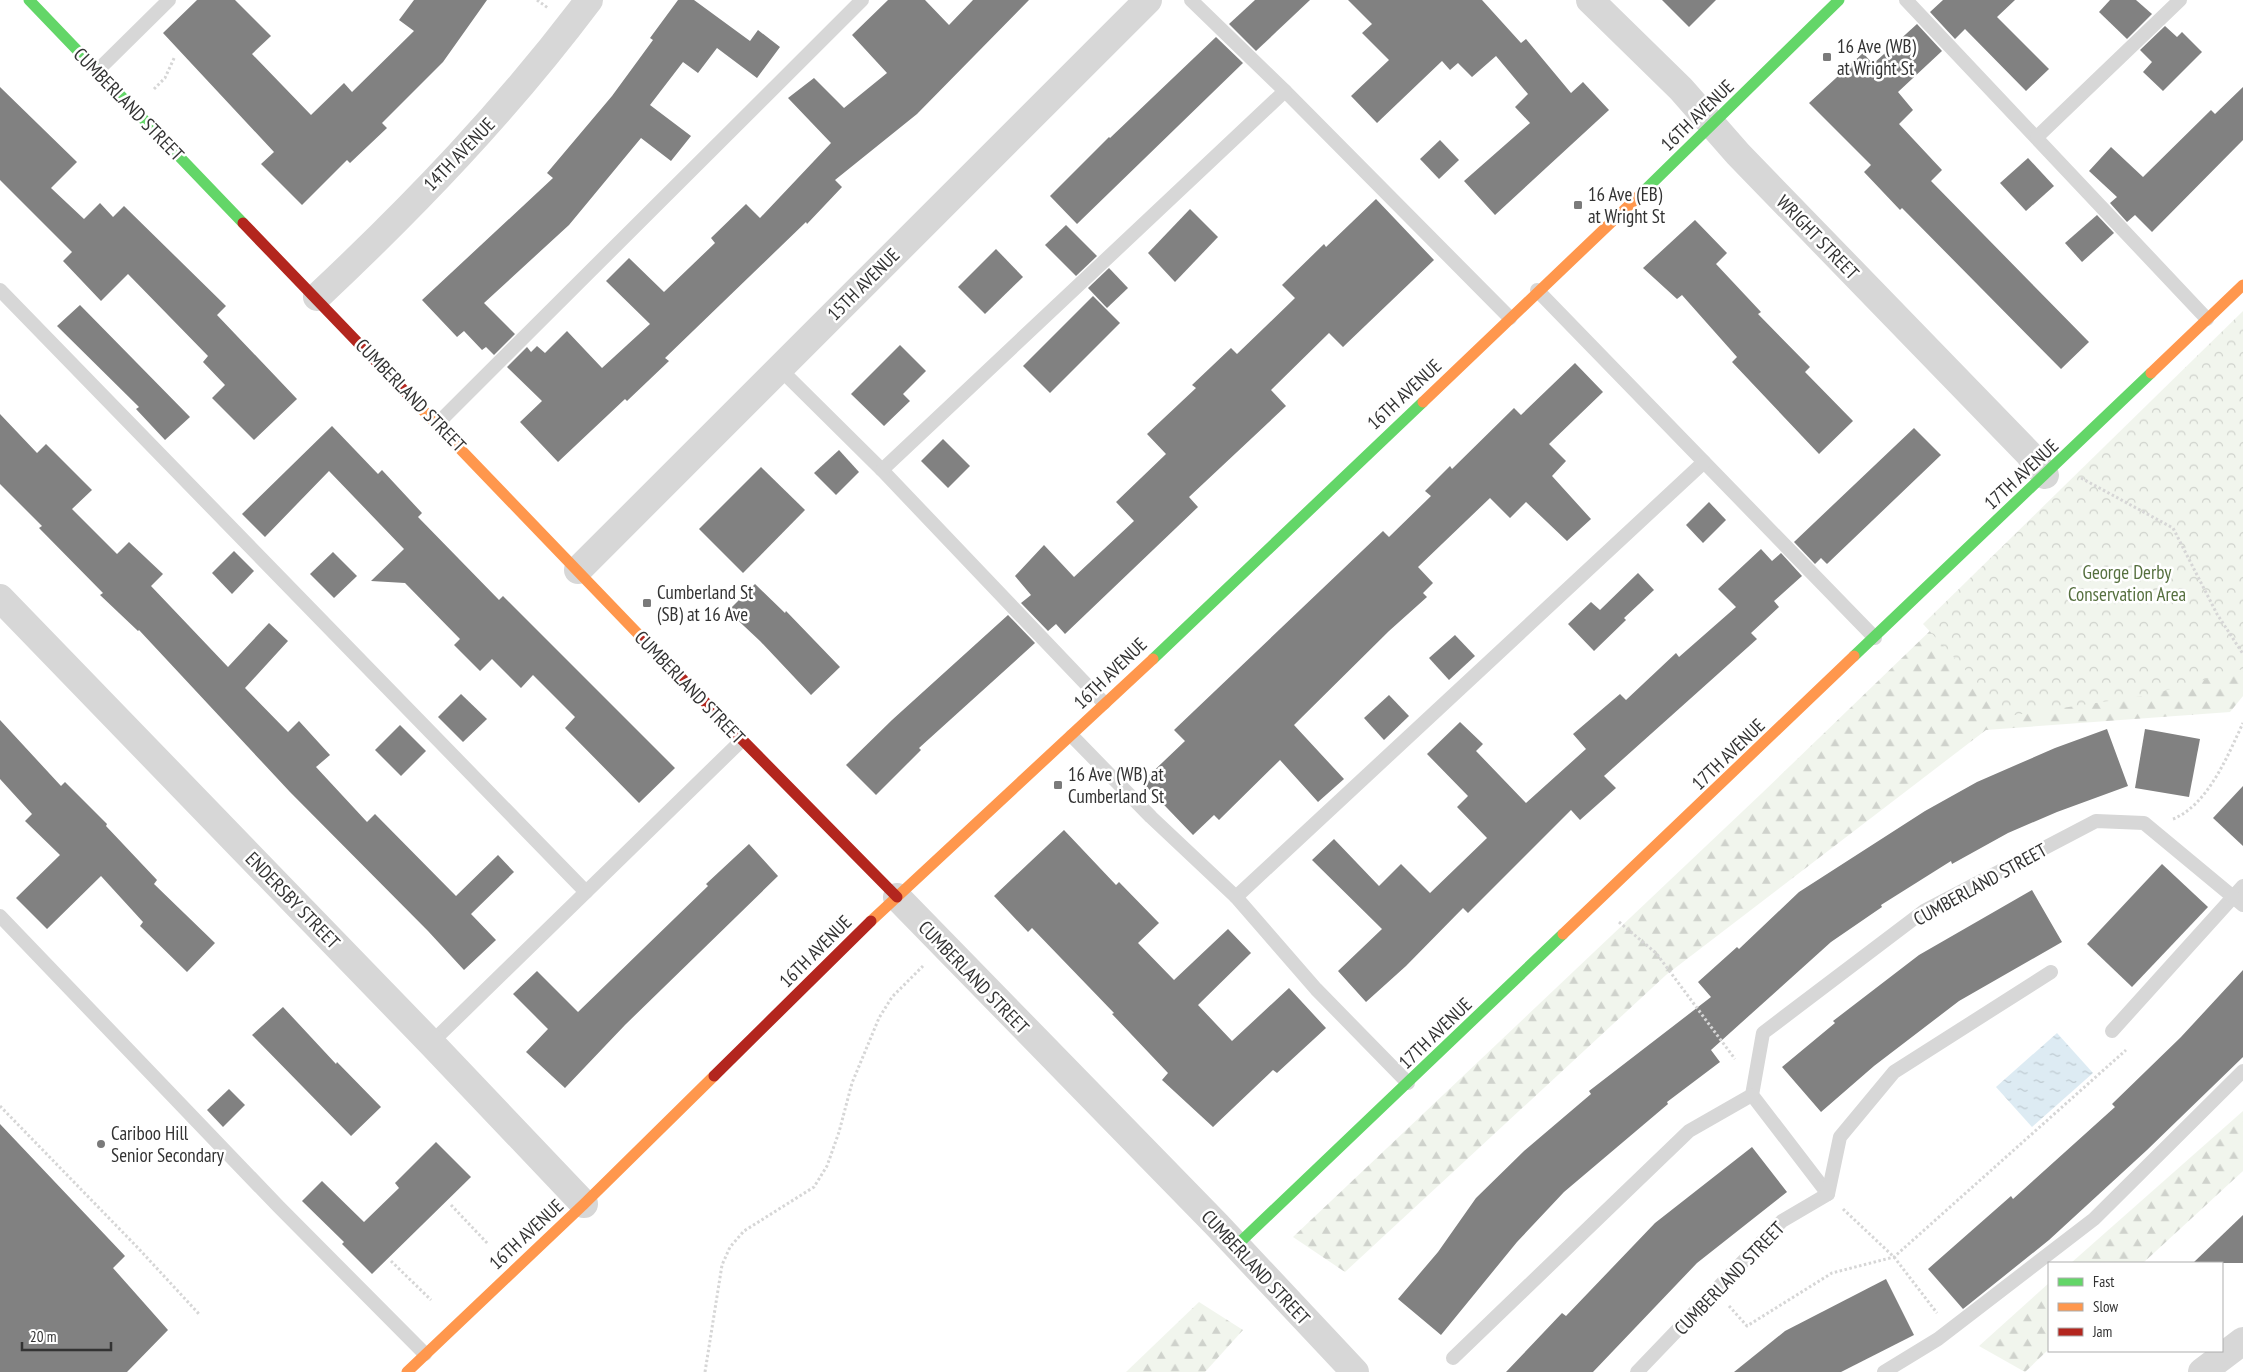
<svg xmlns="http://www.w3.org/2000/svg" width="2243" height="1372" viewBox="0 0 2243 1372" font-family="'PT Sans Narrow',sans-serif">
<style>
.forest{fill:url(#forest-firs)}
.park{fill:url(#park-crowns)}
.water{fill:url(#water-ripples)}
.building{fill:#818181}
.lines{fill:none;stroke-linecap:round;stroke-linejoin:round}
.path{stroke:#d6d6d6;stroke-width:3;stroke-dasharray:2.5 2.5;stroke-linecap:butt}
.lane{stroke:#d7d7d7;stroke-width:14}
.street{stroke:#d7d7d7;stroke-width:28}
.fast{stroke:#63d668;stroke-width:11}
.slow{stroke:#ff974d;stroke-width:11}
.jam{stroke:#b3261e;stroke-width:11}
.poi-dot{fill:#7a7a7a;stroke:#fff;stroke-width:2}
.labels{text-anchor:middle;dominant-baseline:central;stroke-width:5;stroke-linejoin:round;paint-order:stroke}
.poi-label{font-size:19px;fill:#333;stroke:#fff;text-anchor:start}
.street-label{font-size:19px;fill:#333;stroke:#fff}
.park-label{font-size:19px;fill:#56703f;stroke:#fff}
</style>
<defs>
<pattern id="forest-firs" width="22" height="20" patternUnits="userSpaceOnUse" patternTransform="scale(1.25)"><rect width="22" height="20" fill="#f1f5ed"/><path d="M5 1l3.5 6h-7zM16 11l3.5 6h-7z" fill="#cfd2cc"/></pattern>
<pattern id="park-crowns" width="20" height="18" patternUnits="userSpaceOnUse" patternTransform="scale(1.25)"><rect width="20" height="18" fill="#f1f5ed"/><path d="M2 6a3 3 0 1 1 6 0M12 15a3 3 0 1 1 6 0" fill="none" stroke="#cfd2cc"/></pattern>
<pattern id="water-ripples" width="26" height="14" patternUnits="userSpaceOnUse" patternTransform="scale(1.25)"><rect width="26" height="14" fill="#ddebf3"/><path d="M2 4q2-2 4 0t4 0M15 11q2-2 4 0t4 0" fill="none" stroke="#becad1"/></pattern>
</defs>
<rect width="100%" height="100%" fill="#fff"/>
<g class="forest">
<polygon points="2243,329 2243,696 2230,712 1986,730 1666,975 1345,1272 1293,1237 1762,793"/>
<polygon points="2243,1111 2243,1171 2143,1263 2071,1263"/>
<polygon points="2049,1283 2049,1349 2025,1372 1979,1346"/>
<polygon points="1199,1302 1243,1330 1205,1372 1126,1372"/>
</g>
<polygon class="park" points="2243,311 2243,669 2149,695 2008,716 1923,624"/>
<polygon class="water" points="2057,1033 2093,1073 2032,1127 1996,1087"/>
<g class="building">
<polygon points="197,0 235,0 271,36 252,54 311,115 344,83 352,92 414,31 399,20 414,0 487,0 443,62 382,123 387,128 350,163 347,160 302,205 261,164 274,152 163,33"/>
<polygon points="678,0 694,0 750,41 758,30 780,47 757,78 717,48 698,73 683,62 650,105 691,136 671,161 641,138 569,225 484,303 515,334 494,355 486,347 482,350 464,331 457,337 422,300 553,178 547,173 612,96 653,40 650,38"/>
<polygon points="888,0 925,0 949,25 973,0 1029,0 917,114 835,180 842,187 807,224 806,222 665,358 669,361 627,401 625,399 558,462 520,422 542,401 507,367 527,347 531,352 537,346 545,353 567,331 602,368 650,324 606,281 629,258 664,292 715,243 711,238 746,204 760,218 831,143 788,98 814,78 844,108 887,73 852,35"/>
<polygon points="1255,0 1310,0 1256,51 1229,24"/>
<polygon points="1348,0 1482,0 1521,43 1526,39 1571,93 1583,82 1609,110 1495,215 1464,181 1530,123 1515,107 1528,94 1496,56 1472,77 1458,63 1450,70 1442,61 1377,123 1351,96 1389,60 1362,33 1372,24"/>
<polygon points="1662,0 1716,0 1689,27"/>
<polygon points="1943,0 2015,0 1997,17 2049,69 2026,91 1965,29 1955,39 1930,12"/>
<polygon points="2110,0 2136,0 2152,14 2127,39 2099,12"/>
<polygon points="1917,24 1942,51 1898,92 1913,110 1899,124 1942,170 1931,181 2089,342 2061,369 1902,208 1900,210 1864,172 1871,165 1809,103 1863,53 1873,64"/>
<polygon points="2165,26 2177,37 2182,32 2202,52 2163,91 2143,72 2152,62 2140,50"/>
<polygon points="1216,37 1243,63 1077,224 1050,196 1109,137 1110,138"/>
<polygon points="0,87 77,162 51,188 84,219 100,203 113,217 124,206 226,306 217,315 297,399 254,440 212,398 225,385 203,362 208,356 128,274 101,301 63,261 72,252 0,180"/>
<polygon points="2243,87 2243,140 2152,232 2135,215 2127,222 2110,203 2117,197 2089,171 2111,147 2143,177 2211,110 2215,114"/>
<polygon points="1440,140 1459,160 1439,179 1420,159"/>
<polygon points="2028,158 2054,186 2026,211 2000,183"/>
<polygon points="1376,199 1434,260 1343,347 1329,333 1271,390 1286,406 1189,497 1198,507 1065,634 1056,624 1048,631 1021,603 1031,595 1015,576 1044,545 1074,577 1134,521 1116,502 1166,454 1147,434 1196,388 1192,385 1231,348 1237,354 1295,298 1282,285 1324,244 1326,247"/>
<polygon points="1190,209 1218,237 1175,282 1148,253"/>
<polygon points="2097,215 2114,233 2082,262 2065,243"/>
<polygon points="1695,220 1727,253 1716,264 1761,312 1758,314 1810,367 1805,372 1853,421 1819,454 1732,362 1737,357 1682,295 1677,299 1643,268"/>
<polygon points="1066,225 1097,256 1076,276 1045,245"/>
<polygon points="996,249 1023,277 985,314 958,287"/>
<polygon points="1109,268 1128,288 1107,308 1088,288"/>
<polygon points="1093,296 1120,323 1050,393 1023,366"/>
<polygon points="80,305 190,417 165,440 136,409 139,407 57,326"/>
<polygon points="900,345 926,371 903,394 910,401 884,426 851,394"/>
<polygon points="1575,363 1603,392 1549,444 1566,461 1552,476 1591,519 1567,541 1526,502 1510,518 1490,498 1418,567 1433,583 1423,593 1427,597 1389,631 1294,725 1344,779 1318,802 1280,760 1219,820 1214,815 1193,835 1142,782 1185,741 1174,730 1383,531 1389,537 1431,496 1425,491 1450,466 1452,469 1514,408 1521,415"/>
<polygon points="0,414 37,453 46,444 92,490 72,509 117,554 129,542 163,574 151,586 228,667 269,623 288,641 245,688 288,732 299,721 330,755 316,767 367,822 375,814 456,896 498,855 514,872 471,914 496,940 464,970 428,931 290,792 139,630 138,631 100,595 103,593 39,528 42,526 0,484"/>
<polygon points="332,426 378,474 382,470 422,513 418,517 499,600 503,596 675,768 639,803 565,728 575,717 533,675 521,688 492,659 480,671 454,645 460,639 405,583 371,581 404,549 329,471 265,537 242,514"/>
<polygon points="1914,428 1941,455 1827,564 1821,558 1815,564 1794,542"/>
<polygon points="943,439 970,466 948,488 921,461"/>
<polygon points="839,450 859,472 836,495 814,473"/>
<polygon points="761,467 805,510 743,573 699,529"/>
<polygon points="1709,502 1726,520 1703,543 1686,525"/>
<polygon points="1761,549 1772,561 1781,553 1802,576 1774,601 1779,607 1751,633 1757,639 1604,776 1616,788 1580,820 1571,810 1468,913 1463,908 1406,966 1366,1002 1338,971 1382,929 1312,860 1334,839 1379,886 1401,864 1430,893 1487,838 1457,807 1468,796 1427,754 1460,722 1483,744 1476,751 1526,803 1586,749 1573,734 1620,694 1626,700 1676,653 1679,657 1736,607 1718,589"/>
<polygon points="234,551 254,571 232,594 212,573"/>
<polygon points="333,552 357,576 334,598 310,574"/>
<polygon points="1638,573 1654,590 1624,618 1626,620 1594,651 1568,624 1591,602 1600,610"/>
<polygon points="755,584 785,613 786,611 840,667 811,695 760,641 728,611"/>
<polygon points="1008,615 1035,643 919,748 921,750 876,795 846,765 892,720"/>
<polygon points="1455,635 1475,656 1449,680 1429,658"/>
<polygon points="461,694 487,719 463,742 438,717"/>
<polygon points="1389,695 1409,716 1384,740 1364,718"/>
<polygon points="0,720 61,786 65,782 107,824 106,826 157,880 154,884 215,943 187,972 140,926 143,922 101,876 47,929 16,898 60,855 25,821 32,814 0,779"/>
<polygon points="400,725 426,751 401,776 375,750"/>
<polygon points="2107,729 2128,786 2057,812 2008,833 1952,864 1951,861 1881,905 1882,907 1831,942 1711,1050 1720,1062 1667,1102 1668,1104 1564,1192 1517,1242 1441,1335 1398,1299 1438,1252 1476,1198 1524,1151 1591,1094 1589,1091 1711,997 1698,982 1737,947 1739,949 1799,892 1925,811 1977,782 2055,748"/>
<polygon points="2145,729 2200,739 2189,797 2135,788"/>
<polygon points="2243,786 2243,846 2213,818"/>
<polygon points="1064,830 1116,885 1119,882 1159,923 1138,943 1174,980 1228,929 1251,953 1198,1005 1232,1041 1289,988 1326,1028 1277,1073 1273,1070 1213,1127 1162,1080 1168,1073 1112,1014 1114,1013 1032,928 1028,932 994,896"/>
<polygon points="749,844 778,876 625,1025 565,1088 526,1052 548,1029 513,994 537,971 578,1012 708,886 706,884"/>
<polygon points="2162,864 2208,907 2132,987 2087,944"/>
<polygon points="2032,890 2062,942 1959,1001 1874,1066 1821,1112 1782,1067 1835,1023 1833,1021 1919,955"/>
<polygon points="2243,970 2243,1057 2147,1150 2049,1240 1963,1309 1928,1269 2011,1196 2013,1199 2115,1107 2112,1104 2181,1037"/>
<polygon points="283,1007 336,1064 337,1062 381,1107 351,1136 252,1035"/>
<polygon points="229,1089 245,1105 223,1127 207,1110"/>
<polygon points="0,1124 125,1256 113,1268 168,1330 127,1372 0,1372"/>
<polygon points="436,1142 471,1177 372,1274 342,1244 344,1242 302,1201 322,1181 364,1222 399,1188 395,1183"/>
<polygon points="1752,1147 1787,1192 1697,1263 1593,1372 1506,1372 1562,1313 1566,1316 1655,1223"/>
<polygon points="2243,1215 2243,1263 2193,1263"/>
<polygon points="1886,1279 1914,1335 1841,1372 1734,1372 1785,1331"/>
</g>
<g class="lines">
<g class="path">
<polyline points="537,0 548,8"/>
<polyline points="154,89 165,78 175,56"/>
<polyline points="2081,478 2173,528 2217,614 2243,654"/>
<path d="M2173,819c35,-14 55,-64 70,-96"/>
<polyline points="1619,922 1656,953 1735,1059"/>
<polyline points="0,1106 139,1249 199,1314"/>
<polyline points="451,1205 488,1244"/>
<polyline points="1843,1209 1894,1257 1937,1313"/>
<polyline points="391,1261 431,1300"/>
<polyline points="1729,1306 1747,1326 1832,1273 1894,1257 2126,1050"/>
<polyline points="705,1372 722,1265 730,1247 744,1231 814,1187 827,1166 839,1132 852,1083 879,1018 892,997 923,966"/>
</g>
<g class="lane">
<polyline points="1191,0 1285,91 1510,318"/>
<polyline points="1906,0 2207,319"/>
<polyline points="97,71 169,0"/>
<polyline points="2037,137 2180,0"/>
<polyline points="0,290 586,892"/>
<polyline points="1537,290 1875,638"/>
<polyline points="779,368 882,470 1104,703"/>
<polyline points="438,423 862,0"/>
<polyline points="882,470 1285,91"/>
<polyline points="1072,736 1151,817 1236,897 1316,989 1408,1083"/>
<polyline points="1236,897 1704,462"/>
<polyline points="0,916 279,1207 425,1354"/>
<polyline points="2112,1031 2243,886"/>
<polyline points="431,1043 741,741"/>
<polyline points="1828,1194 1752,1095 1763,1033 1924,911 2096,821 2144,823 2243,905"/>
<polyline points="1453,1358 1689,1131 1752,1095"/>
<polyline points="1637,1372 1782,1221 1828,1194 1840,1137 1894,1072 2051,972"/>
<polyline points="1884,1372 1938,1339 2094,1219 2243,1071"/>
</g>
<g class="street">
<polyline points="1590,0 1681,89 1738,154 2028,453 2045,475"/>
<path d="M317,297c99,-93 190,-188 272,-297"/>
<polyline points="578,570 1148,0"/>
<polyline points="0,598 431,1043 584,1204"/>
<polyline points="897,897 1217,1225 1355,1372"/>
<polyline points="2202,1372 2243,1341"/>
</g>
<g class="fast">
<polyline points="29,0 243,223"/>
<polyline points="1643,192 1839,0"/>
<polyline points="1854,656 2151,373"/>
<polyline points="1153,659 1423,402"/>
<polyline points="1236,1246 1563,934"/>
</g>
<g class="slow">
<polyline points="2151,373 2243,285"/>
<polyline points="1423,402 1643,192"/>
<polyline points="416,403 642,638"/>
<polyline points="871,921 1153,659"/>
<polyline points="1563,934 1854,656"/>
<polyline points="407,1372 584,1204 714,1076"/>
</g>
<g class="jam">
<polyline points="243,223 416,403"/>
<polyline points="642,638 897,897"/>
<polyline points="714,1076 871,921"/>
</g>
</g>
<g class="poi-dot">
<rect x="1822" y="52" width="10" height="10" rx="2.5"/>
<rect x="1573" y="200" width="10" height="10" rx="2.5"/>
<rect x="642" y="598" width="10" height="10" rx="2.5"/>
<rect x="1053" y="780" width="10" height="10" rx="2.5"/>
<circle cx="101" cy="1144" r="5"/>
</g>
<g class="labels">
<g class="poi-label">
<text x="1837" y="46">16 Ave (WB)<tspan x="1837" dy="22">at Wright St</tspan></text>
<text x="1588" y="194">16 Ave (EB)<tspan x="1588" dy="22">at Wright St</tspan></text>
<text x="657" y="592">Cumberland St<tspan x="657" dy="22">(SB) at 16 Ave</tspan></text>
<text x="1068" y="774">16 Ave (WB) at<tspan x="1068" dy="22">Cumberland St</tspan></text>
<text x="111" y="1133">Cariboo Hill<tspan x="111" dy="22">Senior Secondary</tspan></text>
</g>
<g class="street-label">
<text transform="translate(129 104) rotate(46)">CUMBERLAND STREET</text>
<text transform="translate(1697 115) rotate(-44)">16TH AVENUE</text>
<text transform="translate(459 154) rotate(-46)">14TH AVENUE</text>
<text transform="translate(1818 237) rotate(46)">WRIGHT STREET</text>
<text transform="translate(863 284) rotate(-45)">15TH AVENUE</text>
<text transform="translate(1404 394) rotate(-43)">16TH AVENUE</text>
<text transform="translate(411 395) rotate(46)">CUMBERLAND STREET</text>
<text transform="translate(2021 474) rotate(-43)">17TH AVENUE</text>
<text transform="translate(1110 673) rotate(-44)">16TH AVENUE</text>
<text transform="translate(690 687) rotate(46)">CUMBERLAND STREET</text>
<text transform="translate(1728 754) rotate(-44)">17TH AVENUE</text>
<text transform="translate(1980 884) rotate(-29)">CUMBERLAND STREET</text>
<text transform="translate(293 900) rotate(46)">ENDERSBY STREET</text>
<text transform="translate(815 951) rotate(-45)">16TH AVENUE</text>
<text transform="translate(974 977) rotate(46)">CUMBERLAND STREET</text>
<text transform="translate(1435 1033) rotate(-44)">17TH AVENUE</text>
<text transform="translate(526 1234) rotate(-43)">16TH AVENUE</text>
<text transform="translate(1256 1267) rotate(47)">CUMBERLAND STREET</text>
<text transform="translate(1729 1278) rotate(-46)">CUMBERLAND STREET</text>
</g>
<g class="park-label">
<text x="2127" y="572">George Derby<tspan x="2127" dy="22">Conservation Area</tspan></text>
</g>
</g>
<rect x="2048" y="1262" width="175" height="90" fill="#ffffff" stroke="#adadad"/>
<rect x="2058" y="1278" width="25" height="8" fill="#63d668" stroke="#adadad"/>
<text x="2093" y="1287" font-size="15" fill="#333333">Fast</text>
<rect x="2058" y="1303" width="25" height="8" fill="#ff974d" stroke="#adadad"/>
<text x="2093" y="1312" font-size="15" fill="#333333">Slow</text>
<rect x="2058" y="1328" width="25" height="8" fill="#b3261e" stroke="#adadad"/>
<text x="2093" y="1337" font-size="15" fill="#333333">Jam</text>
<path d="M22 1342v8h89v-8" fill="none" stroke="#333333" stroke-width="2.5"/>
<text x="30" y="1342" font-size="15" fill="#333333" stroke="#ffffff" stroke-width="4" paint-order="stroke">20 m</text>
</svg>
